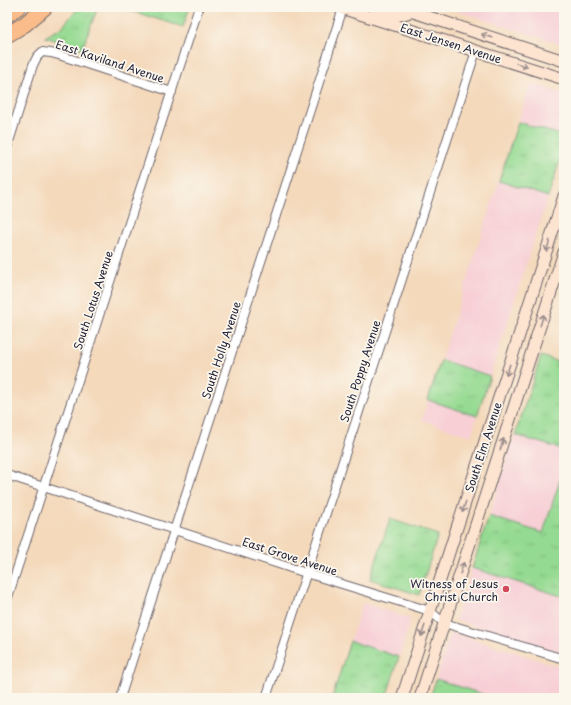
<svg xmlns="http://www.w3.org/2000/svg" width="571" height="705" viewBox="0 0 571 705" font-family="'Playpen Sans',sans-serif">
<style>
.built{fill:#f7cfd5}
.grass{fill:url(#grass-tufts);stroke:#5c7e66}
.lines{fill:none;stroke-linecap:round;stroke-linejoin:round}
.street-casing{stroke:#6c6268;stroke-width:10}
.secondary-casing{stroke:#6c6268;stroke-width:13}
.highway-casing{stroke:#6c6268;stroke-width:17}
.street{stroke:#fff;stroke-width:8}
.secondary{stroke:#fde4d0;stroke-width:11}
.highway{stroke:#f9bc8a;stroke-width:15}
.oneway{stroke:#9a8d8d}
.poi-dot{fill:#d1495b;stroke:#fbf7ec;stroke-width:1.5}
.labels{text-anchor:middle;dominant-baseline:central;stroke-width:3.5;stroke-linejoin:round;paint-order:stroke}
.street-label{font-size:11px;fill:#22223b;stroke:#fbf7ec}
.poi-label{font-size:11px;fill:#22223b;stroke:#fbf7ec;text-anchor:end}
</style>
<defs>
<pattern id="grass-tufts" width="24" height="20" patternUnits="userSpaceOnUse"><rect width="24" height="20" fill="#95da92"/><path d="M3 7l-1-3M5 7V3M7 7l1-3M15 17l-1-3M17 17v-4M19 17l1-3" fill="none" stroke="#80bb7f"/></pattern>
</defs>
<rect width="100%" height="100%" fill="#fbf7ec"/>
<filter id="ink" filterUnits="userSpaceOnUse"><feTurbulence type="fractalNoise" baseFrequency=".025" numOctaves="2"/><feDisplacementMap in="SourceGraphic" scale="8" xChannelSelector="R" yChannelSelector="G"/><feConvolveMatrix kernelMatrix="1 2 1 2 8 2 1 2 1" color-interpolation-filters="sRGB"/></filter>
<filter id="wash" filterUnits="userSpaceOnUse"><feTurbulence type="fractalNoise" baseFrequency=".012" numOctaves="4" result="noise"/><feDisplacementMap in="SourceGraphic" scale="16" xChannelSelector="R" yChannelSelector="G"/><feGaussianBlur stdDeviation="0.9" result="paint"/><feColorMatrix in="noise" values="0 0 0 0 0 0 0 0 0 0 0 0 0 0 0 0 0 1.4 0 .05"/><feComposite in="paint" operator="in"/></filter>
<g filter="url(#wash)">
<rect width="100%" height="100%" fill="#f4d9bb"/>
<g class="built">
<polygon points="444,7 564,7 564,45 460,12"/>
<polygon points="531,83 564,94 564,136 518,122"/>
<polygon points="499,181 548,197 490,376 441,360"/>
<polygon points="428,400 477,416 471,436 422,420"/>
<polygon points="515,435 564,450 564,467 542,533 489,516"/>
<polygon points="472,568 564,597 564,654 455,620"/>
<polygon points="363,603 411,619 399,657 350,641"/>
<polygon points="451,631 454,633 564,668 564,679 558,698 494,698 436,679"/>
</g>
<g class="grass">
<polygon points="79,7 98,7 82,49 45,37 62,27"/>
<polygon points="118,7 190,7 183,27"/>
<polygon points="518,122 564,136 564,148 548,197 499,181"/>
<polygon points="541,356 564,364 564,450 515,435"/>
<polygon points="441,360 490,376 477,416 428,400"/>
<polygon points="564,467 564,597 472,568 489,516 543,533"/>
<polygon points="390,519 438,535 419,595 370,579"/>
<polygon points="350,641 399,657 386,698 332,698"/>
<polygon points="436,679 494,698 430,698"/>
</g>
</g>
<g filter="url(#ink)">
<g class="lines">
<g class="street-casing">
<g id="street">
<polyline points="7,148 33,65 37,57 42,52 51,53 62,56 172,92"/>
<polyline points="7,475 306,573 430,611 444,623 564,659"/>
<polyline points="7,600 199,7"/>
<polyline points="120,698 343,8"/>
<polyline points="266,698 476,51"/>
</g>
</g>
<g class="secondary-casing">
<g id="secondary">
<polyline points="338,7 564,79"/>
<polyline points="398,7 564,61"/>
<path d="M375,11c16,5 21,7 37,0"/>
<polyline points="402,698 564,196"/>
<polyline points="420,698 564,252"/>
</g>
</g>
<g class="highway-casing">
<g id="highway">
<polyline points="7,15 18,7"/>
<polyline points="7,35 25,24 45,7"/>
</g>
</g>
<use href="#street" class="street"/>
<use href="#secondary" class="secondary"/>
<use href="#highway" class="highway"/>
</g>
<defs><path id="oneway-shaft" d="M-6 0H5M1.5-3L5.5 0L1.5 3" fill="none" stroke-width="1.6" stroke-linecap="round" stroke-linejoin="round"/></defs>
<g class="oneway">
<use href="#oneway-shaft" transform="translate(487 36) rotate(-162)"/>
<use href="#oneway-shaft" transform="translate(522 65) rotate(18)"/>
<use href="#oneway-shaft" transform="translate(548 246) rotate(108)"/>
<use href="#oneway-shaft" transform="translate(542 320) rotate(-72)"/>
<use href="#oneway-shaft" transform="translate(508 370) rotate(108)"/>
<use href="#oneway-shaft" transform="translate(502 444) rotate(-72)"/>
<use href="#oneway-shaft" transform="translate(464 507) rotate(108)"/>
<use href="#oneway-shaft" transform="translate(462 568) rotate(-72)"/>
<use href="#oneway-shaft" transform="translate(423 631) rotate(108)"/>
</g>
</g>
<circle class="poi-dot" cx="506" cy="589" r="4"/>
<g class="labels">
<g class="street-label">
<text transform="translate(451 43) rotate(18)">East Jensen Avenue</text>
<text transform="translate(110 61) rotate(18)">East Kaviland Avenue</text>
<text transform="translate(93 300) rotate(-72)">South Lotus Avenue</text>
<text transform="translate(221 350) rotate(-72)">South Holly Avenue</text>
<text transform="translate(360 371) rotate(-72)">South Poppy Avenue</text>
<text transform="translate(483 447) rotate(-72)">South Elm Avenue</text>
<text transform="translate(290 556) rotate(18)">East Grove Avenue</text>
</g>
<g class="poi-label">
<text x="498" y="583">Witness of Jesus<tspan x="498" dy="13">Christ Church</tspan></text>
</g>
</g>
<rect width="571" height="705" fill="none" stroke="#fbf7ec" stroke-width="24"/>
</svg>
